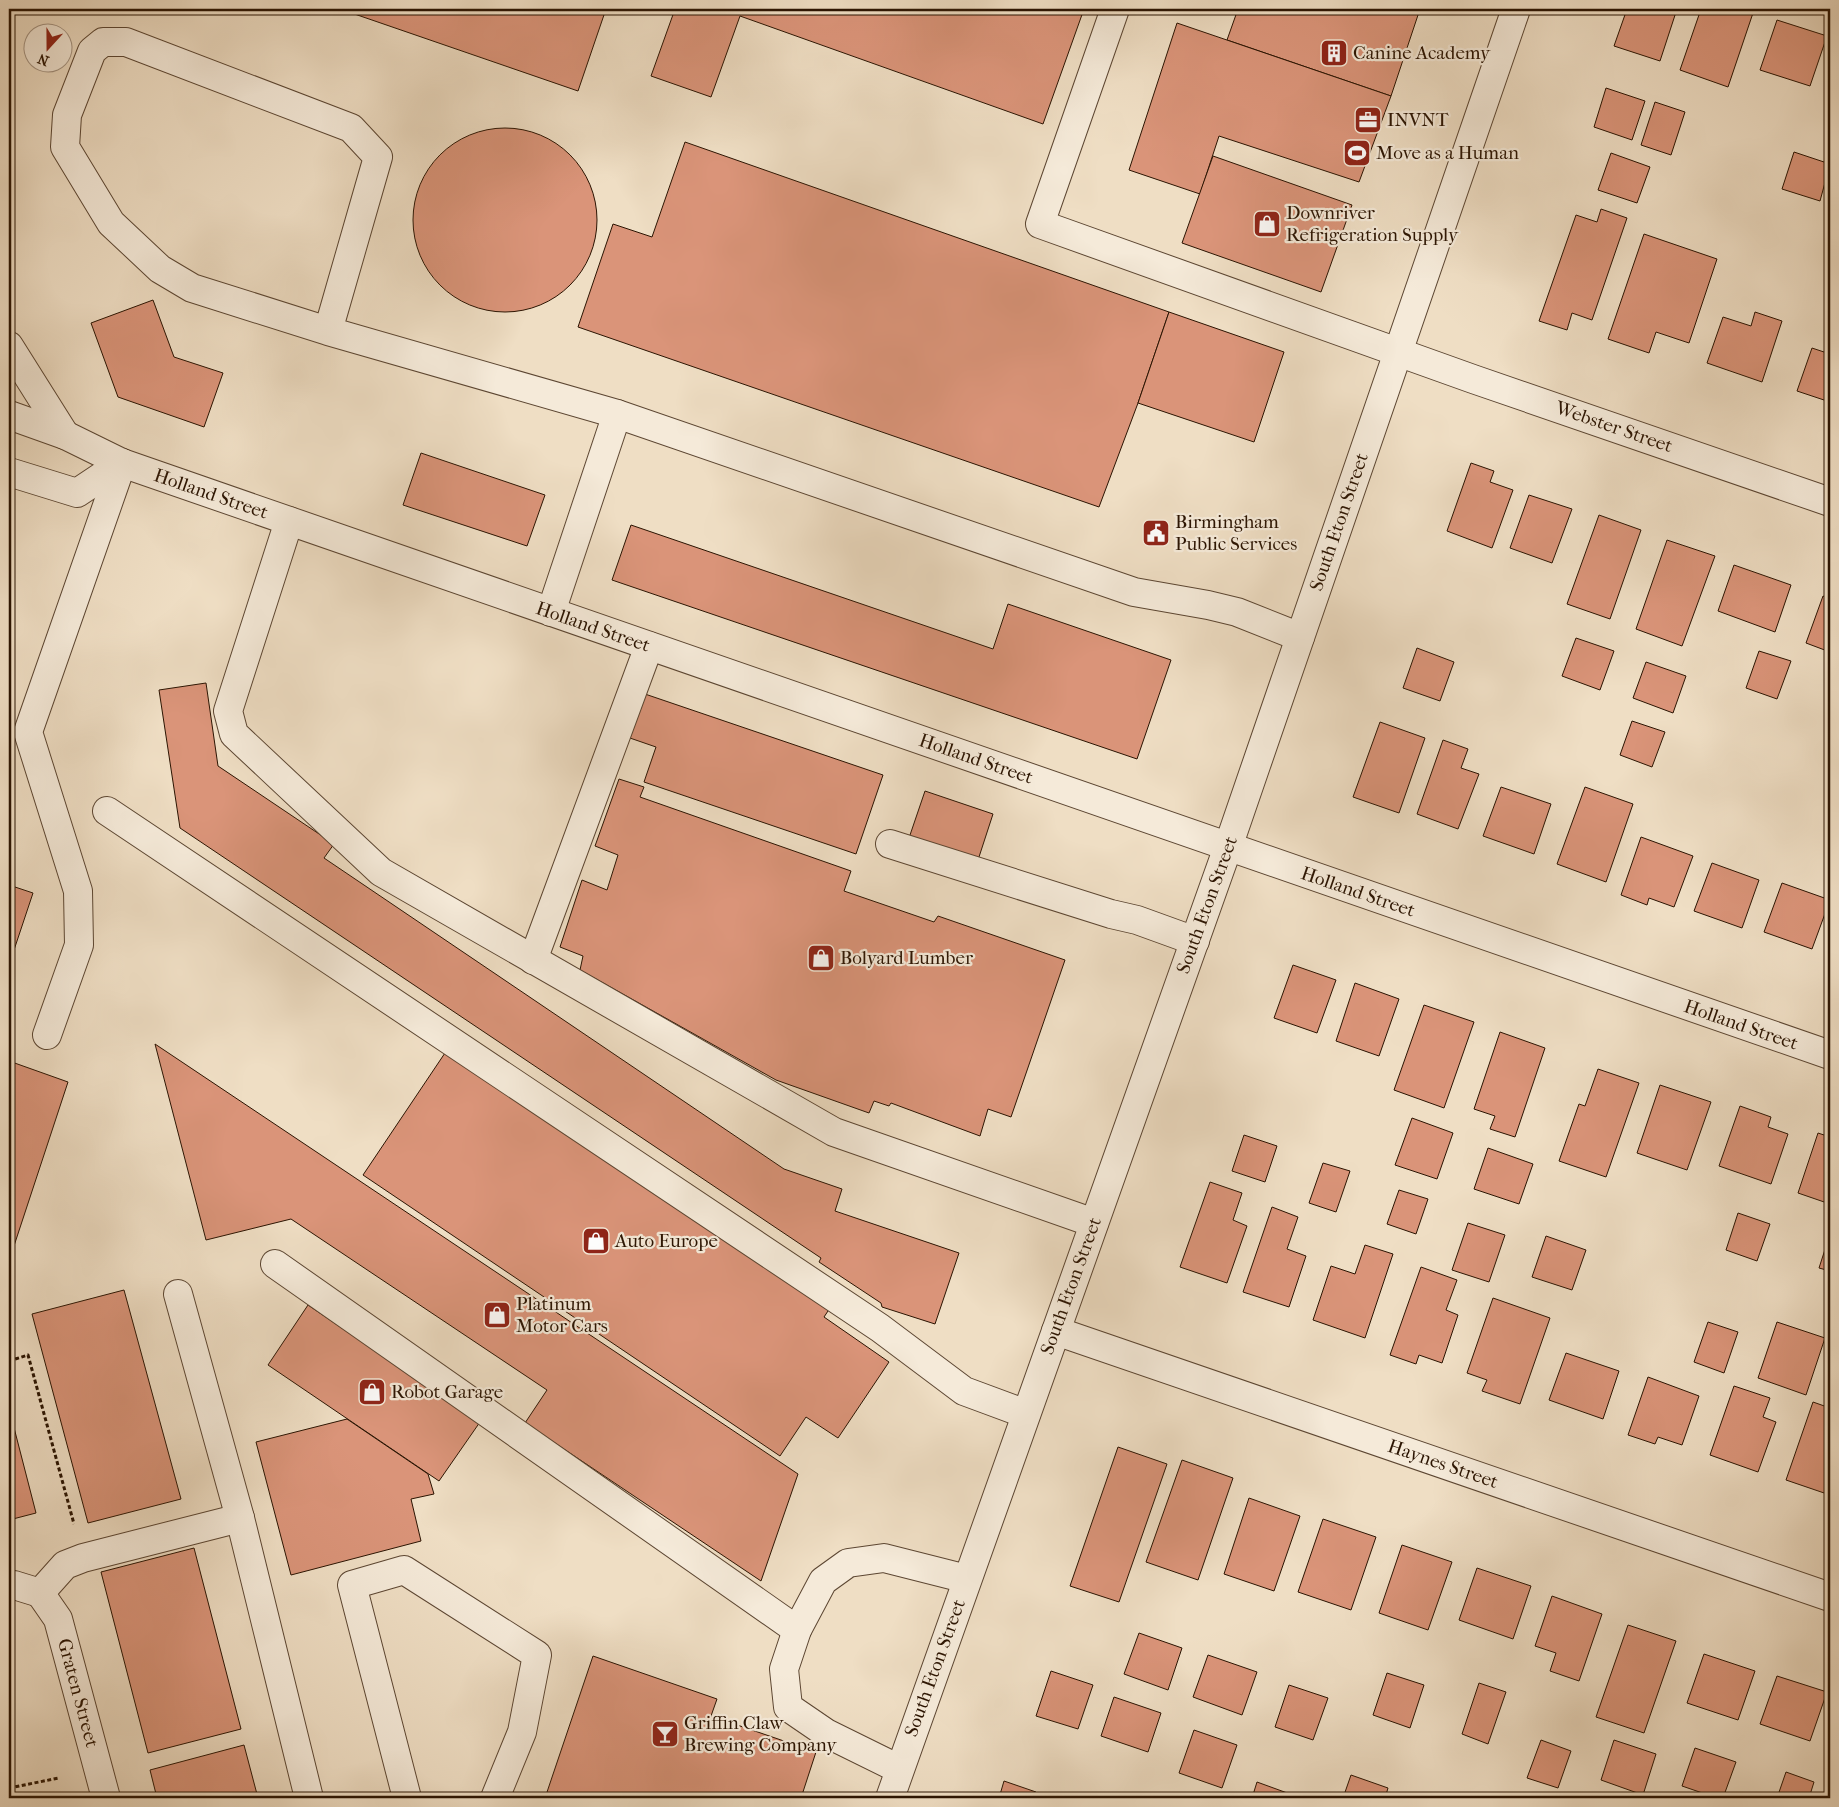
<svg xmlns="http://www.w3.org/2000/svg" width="1839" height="1807" viewBox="0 0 1839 1807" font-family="'IM FELL French Canon',serif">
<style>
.building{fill:#da9479;stroke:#2b1402}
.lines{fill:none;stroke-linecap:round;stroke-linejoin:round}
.minor-casing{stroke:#5c4632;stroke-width:30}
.path{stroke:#2b1402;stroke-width:3;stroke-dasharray:4 2.5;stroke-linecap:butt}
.minor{stroke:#f5ead9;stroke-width:28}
.labels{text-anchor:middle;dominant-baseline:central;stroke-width:4.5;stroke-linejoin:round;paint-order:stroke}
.poi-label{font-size:19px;fill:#2b1402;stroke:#f5ead9;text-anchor:start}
.street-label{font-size:19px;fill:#2b1402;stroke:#f5ead9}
</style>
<rect width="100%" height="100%" fill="#efdec4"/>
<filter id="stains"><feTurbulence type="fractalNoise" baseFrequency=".004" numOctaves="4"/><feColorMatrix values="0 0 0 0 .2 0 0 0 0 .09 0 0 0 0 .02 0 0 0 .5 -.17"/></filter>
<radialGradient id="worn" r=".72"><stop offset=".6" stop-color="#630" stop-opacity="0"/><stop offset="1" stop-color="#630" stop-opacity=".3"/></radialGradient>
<g class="building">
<polygon points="340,9 606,9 578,91"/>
<polygon points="675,9 1084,9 1043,124 740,16 711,97 651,76"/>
<polygon points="1238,9 1420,9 1391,96 1227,40"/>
<polygon points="1627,9 1677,9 1660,61 1614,46"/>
<polygon points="1701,9 1750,9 1754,10 1728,87 1680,70"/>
<polygon points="1777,20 1827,36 1810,86 1760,70"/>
<polygon points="1177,23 1391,96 1359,182 1219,136 1200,194 1129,170"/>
<polygon points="1606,88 1645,101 1632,140 1594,127"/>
<polygon points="1655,102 1685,112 1671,155 1641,145"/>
<circle cx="505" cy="220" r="92"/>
<polygon points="685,142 1169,312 1138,403 1099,507 578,327 613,224 652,237"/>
<polygon points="1794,152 1830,164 1820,201 1782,189"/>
<polygon points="1611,153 1650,167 1637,203 1598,190"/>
<polygon points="1213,156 1352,205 1321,292 1182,243"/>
<polygon points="1601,209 1627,218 1592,320 1572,313 1567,330 1539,321 1576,215 1597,222"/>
<polygon points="1644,234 1717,259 1689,343 1656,332 1649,353 1608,339"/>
<polygon points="153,300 174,357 223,373 204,427 118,397 91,323"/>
<polygon points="1169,312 1284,352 1254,442 1138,403"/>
<polygon points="1755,312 1782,321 1762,382 1707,363 1723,317 1751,326"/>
<polygon points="1812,348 1830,354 1830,402 1797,391"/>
<polygon points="421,453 545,495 527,546 403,505"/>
<polygon points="1471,463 1494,471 1490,482 1513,490 1492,548 1447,531"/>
<polygon points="1529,495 1572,509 1552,563 1510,548"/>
<polygon points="1599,515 1641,530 1610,619 1567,604"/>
<polygon points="631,525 993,649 1008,604 1171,660 1137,759 612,580"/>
<polygon points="1667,540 1715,556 1682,646 1636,629"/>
<polygon points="1734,565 1791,585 1775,632 1718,611"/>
<polygon points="1823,596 1830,599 1830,652 1806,643"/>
<polygon points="1576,638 1614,651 1600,690 1562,676"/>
<polygon points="1417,648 1454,662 1440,701 1403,688"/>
<polygon points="1759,651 1791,661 1777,699 1746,688"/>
<polygon points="1646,662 1686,676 1673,713 1633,698"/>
<polygon points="206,683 218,766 334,844 324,858 784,1169 842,1189 835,1211 959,1253 935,1324 882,1307 881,1303 819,1262 821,1258 180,828 159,690"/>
<polygon points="9,690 13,692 9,705"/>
<polygon points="642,693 883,775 856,854 644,782 656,747 627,737"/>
<polygon points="1632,721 1665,732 1652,767 1620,755"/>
<polygon points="1380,722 1425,738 1399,813 1353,797"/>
<polygon points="1443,740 1468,749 1461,768 1479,774 1458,829 1417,814"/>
<polygon points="619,779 644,787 640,797 851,871 844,891 934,922 938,916 1065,960 1011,1117 988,1109 980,1136 891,1103 889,1106 874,1101 869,1113 776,1080 580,970 583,956 560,947 582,880 607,890 618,855 595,846"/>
<polygon points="1501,787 1551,804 1534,854 1483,836"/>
<polygon points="1585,787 1633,804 1606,882 1557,864"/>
<polygon points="925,791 993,814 978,860 909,838"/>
<polygon points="1641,837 1693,856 1674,907 1649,898 1647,905 1621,895"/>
<polygon points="1712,863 1759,880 1742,928 1694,911"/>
<polygon points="1782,883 1830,900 1812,949 1764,932"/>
<polygon points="9,885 33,893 10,962 9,962"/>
<polygon points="1293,965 1336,980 1317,1033 1274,1018"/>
<polygon points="1355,983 1399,999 1379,1056 1336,1041"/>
<polygon points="1424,1005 1474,1022 1444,1108 1394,1090"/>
<polygon points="1500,1032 1545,1048 1515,1137 1490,1129 1495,1116 1474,1109"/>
<polygon points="155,1044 798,1474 761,1581 525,1423 547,1390 291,1219 206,1240"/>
<polygon points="447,1050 830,1308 824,1317 889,1362 838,1438 806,1417 780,1456 363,1175"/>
<polygon points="9,1061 68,1082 9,1261"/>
<polygon points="1598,1069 1639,1083 1606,1177 1559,1161 1579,1104 1585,1106"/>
<polygon points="1660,1085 1711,1102 1687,1170 1637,1153"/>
<polygon points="1740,1106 1771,1117 1768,1127 1788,1134 1771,1184 1719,1166"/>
<polygon points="1412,1118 1453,1133 1437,1179 1395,1165"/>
<polygon points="1818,1133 1830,1137 1830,1204 1798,1193"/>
<polygon points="1244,1135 1277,1146 1265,1182 1232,1171"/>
<polygon points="1488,1148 1533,1164 1519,1204 1474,1189"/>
<polygon points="1323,1163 1350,1171 1336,1212 1309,1203"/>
<polygon points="1210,1182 1242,1193 1233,1220 1247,1226 1227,1283 1180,1267"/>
<polygon points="1399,1190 1428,1199 1416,1234 1387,1224"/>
<polygon points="1272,1207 1298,1217 1287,1249 1306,1256 1289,1307 1243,1292"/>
<polygon points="1738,1213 1770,1224 1757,1261 1726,1250"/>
<polygon points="1468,1223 1505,1235 1489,1282 1452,1270"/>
<polygon points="1830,1234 1830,1271 1819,1268"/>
<polygon points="1546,1236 1586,1250 1572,1290 1532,1277"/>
<polygon points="1365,1245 1393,1254 1365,1338 1313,1320 1331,1266 1355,1274"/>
<polygon points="1421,1267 1457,1280 1446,1310 1458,1315 1442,1363 1419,1355 1416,1364 1390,1355"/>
<polygon points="124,1290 181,1499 88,1523 32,1314"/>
<polygon points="1493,1298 1550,1318 1520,1404 1482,1391 1487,1380 1467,1373"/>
<polygon points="308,1305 480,1422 439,1481 268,1365"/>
<polygon points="1708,1322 1738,1332 1724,1373 1694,1362"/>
<polygon points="1777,1322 1825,1338 1806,1395 1758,1378"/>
<polygon points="1566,1353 1619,1371 1603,1419 1549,1400"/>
<polygon points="1648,1377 1699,1396 1682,1445 1658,1437 1655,1444 1628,1435"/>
<polygon points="1734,1386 1770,1398 1763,1417 1776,1422 1758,1472 1710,1455"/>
<polygon points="1813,1402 1830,1408 1830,1495 1786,1480"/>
<polygon points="11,1416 36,1513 9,1520 9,1417"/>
<polygon points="347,1419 428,1474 434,1494 411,1499 421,1541 291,1575 256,1442"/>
<polygon points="1118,1447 1167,1464 1119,1602 1070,1586"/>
<polygon points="1182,1460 1233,1478 1198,1580 1146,1562"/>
<polygon points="1249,1498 1300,1516 1274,1591 1224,1574"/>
<polygon points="1323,1519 1376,1537 1351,1610 1298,1592"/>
<polygon points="1402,1545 1452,1562 1428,1630 1379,1613"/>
<polygon points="194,1548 241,1729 148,1753 101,1572"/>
<polygon points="1477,1568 1531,1586 1513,1639 1459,1620"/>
<polygon points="1552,1596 1602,1614 1579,1681 1550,1671 1556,1653 1535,1646"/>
<polygon points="1628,1625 1676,1641 1644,1733 1596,1717"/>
<polygon points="1139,1633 1182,1648 1168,1690 1124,1674"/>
<polygon points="1704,1654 1755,1671 1738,1720 1687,1703"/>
<polygon points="1208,1655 1257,1672 1242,1715 1193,1697"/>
<polygon points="593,1656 717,1699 711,1716 816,1752 801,1798 545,1798"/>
<polygon points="1051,1671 1093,1685 1078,1729 1036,1716"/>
<polygon points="1387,1673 1424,1685 1410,1728 1373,1715"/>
<polygon points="1777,1676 1827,1692 1810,1741 1760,1724"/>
<polygon points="1479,1683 1506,1692 1488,1744 1462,1734"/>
<polygon points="1289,1685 1328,1698 1313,1740 1275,1727"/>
<polygon points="1114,1697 1161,1713 1148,1752 1101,1736"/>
<polygon points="1194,1730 1237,1745 1222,1788 1179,1773"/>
<polygon points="1541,1740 1571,1751 1558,1788 1527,1778"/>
<polygon points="1614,1740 1656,1754 1643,1795 1601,1780"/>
<polygon points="244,1745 258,1798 157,1798 150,1770"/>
<polygon points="1695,1748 1736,1762 1723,1798 1717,1798 1682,1786"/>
<polygon points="1786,1772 1814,1782 1809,1798 1777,1798"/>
<polygon points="1351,1775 1388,1788 1385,1798 1343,1798"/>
<polygon points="1004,1781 1036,1792 1034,1798 999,1798"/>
<polygon points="1257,1782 1290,1794 1288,1798 1252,1798"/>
</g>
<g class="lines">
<g class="minor-casing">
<g id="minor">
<polyline points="1115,9 1040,224 1473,379 1830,502"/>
<polyline points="328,331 378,157 351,128 126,42 103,42 92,51 67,115 65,147 111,223 160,269 192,288 328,331 617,414 1134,592 1208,605 1237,612 1300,637"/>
<polyline points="9,346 65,435"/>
<polyline points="9,415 65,435 122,463 1830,1055"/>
<polyline points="9,472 77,493 122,463"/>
<polyline points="289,521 228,711 234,734 381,872 834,1132 1094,1223"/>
<polyline points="551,612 617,414"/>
<polyline points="107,811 880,1328 964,1391 1026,1414"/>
<polyline points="890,844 1111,914 1137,920 1195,941"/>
<polyline points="533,960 649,646"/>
<polyline points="47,1035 79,945 78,891 28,732 122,463"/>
<polyline points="275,1264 797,1630"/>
<polyline points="178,1294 240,1518"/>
<polyline points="1056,1331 1830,1597"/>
<polyline points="9,1586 14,1585 40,1593"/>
<polyline points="40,1593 65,1565 83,1558 240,1518 309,1798"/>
<polyline points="40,1593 58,1619 106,1798"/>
<polyline points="899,1769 826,1733 788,1707 784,1669 797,1630 823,1581 848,1563 884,1558 967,1579"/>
<polyline points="407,1798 352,1585 404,1570 537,1655 522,1732 495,1798"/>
<polyline points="890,1798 1228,847 1516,9"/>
</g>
</g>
<g class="path">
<polyline points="9,1361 28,1355 74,1524"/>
<polyline points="9,1788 59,1778"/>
<polyline points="9,1793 11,1798"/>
</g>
<use href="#minor" class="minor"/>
</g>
<defs>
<g id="building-square" transform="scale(1.4375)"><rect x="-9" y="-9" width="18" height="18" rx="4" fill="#8f2418" stroke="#f5ead9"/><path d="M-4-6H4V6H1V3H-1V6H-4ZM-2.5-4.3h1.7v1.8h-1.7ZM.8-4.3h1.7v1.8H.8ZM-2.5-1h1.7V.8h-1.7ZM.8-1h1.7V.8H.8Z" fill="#fff"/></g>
<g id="office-square" transform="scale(1.4375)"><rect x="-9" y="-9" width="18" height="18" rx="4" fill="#8f2418" stroke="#f5ead9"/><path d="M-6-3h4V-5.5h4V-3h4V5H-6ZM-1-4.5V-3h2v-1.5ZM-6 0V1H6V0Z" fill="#fff"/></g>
<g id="stadium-square" transform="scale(1.4375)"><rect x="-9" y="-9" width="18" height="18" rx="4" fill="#8f2418" stroke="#f5ead9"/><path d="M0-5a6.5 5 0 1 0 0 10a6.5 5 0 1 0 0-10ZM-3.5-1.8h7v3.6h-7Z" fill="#fff"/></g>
<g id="shop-square" transform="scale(1.4375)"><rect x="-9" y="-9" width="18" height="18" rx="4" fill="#8f2418" stroke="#f5ead9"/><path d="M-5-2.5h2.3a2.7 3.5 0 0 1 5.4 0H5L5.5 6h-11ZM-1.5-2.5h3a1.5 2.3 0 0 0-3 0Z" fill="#fff"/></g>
<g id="civic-square" transform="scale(1.4375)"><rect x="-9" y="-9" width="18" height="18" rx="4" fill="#8f2418" stroke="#f5ead9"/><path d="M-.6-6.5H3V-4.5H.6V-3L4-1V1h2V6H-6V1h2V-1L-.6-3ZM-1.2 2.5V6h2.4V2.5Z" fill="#fff"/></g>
<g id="bar-square" transform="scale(1.4375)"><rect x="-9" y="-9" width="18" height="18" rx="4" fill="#8f2418" stroke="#f5ead9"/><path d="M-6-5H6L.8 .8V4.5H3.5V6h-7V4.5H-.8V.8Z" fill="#fff"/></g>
</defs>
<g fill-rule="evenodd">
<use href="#building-square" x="1334" y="53"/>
<use href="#office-square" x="1368" y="120"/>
<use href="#stadium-square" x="1357" y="153"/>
<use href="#shop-square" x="1267" y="224"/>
<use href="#civic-square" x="1156" y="533"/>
<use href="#shop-square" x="821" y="958"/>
<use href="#shop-square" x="596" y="1241"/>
<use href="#shop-square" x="497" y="1315"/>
<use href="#shop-square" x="372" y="1392"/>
<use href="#bar-square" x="665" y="1734"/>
</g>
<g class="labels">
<g class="poi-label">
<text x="1353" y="53">Canine Academy</text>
<text x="1387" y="120">INVNT</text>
<text x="1376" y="153">Move as a Human</text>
<text x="1286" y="213">Downriver<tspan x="1286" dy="22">Refrigeration Supply</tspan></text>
<text x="1175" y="522">Birmingham<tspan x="1175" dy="22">Public Services</tspan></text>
<text x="840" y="958">Bolyard Lumber</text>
<text x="615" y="1241">Auto Europe</text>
<text x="516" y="1304">Platinum<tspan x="516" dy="22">Motor Cars</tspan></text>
<text x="391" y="1392">Robot Garage</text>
<text x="684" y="1723">Griffin Claw<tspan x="684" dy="22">Brewing Company</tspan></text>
</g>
<g class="street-label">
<text transform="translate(1614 427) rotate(19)">Webster Street</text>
<text transform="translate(211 494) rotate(19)">Holland Street</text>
<text transform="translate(1339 522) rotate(-71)">South Eton Street</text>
<text transform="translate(593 627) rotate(19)">Holland Street</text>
<text transform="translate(976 759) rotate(19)">Holland Street</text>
<text transform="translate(1358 892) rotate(19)">Holland Street</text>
<text transform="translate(1207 905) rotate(-70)">South Eton Street</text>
<text transform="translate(1741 1025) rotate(19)">Holland Street</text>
<text transform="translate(1071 1286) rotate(-70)">South Eton Street</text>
<text transform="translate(1443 1464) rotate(19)">Haynes Street</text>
<text transform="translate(935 1668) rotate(-70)">South Eton Street</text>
<text transform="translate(78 1693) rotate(75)">Graten Street</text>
</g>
</g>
<rect width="1839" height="1807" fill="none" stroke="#efdec4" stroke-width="30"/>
<rect x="10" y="10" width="1819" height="1787" fill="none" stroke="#2b1402" stroke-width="2.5"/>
<rect x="15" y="15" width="1809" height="1777" fill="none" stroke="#2b1402"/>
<g transform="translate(48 48) rotate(201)"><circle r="24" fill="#f5ead9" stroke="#a49483"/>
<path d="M0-4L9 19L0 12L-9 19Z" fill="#8f2418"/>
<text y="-8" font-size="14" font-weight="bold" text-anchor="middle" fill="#2b1402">N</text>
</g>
<rect width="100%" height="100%" filter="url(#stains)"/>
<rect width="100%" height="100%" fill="url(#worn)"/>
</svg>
